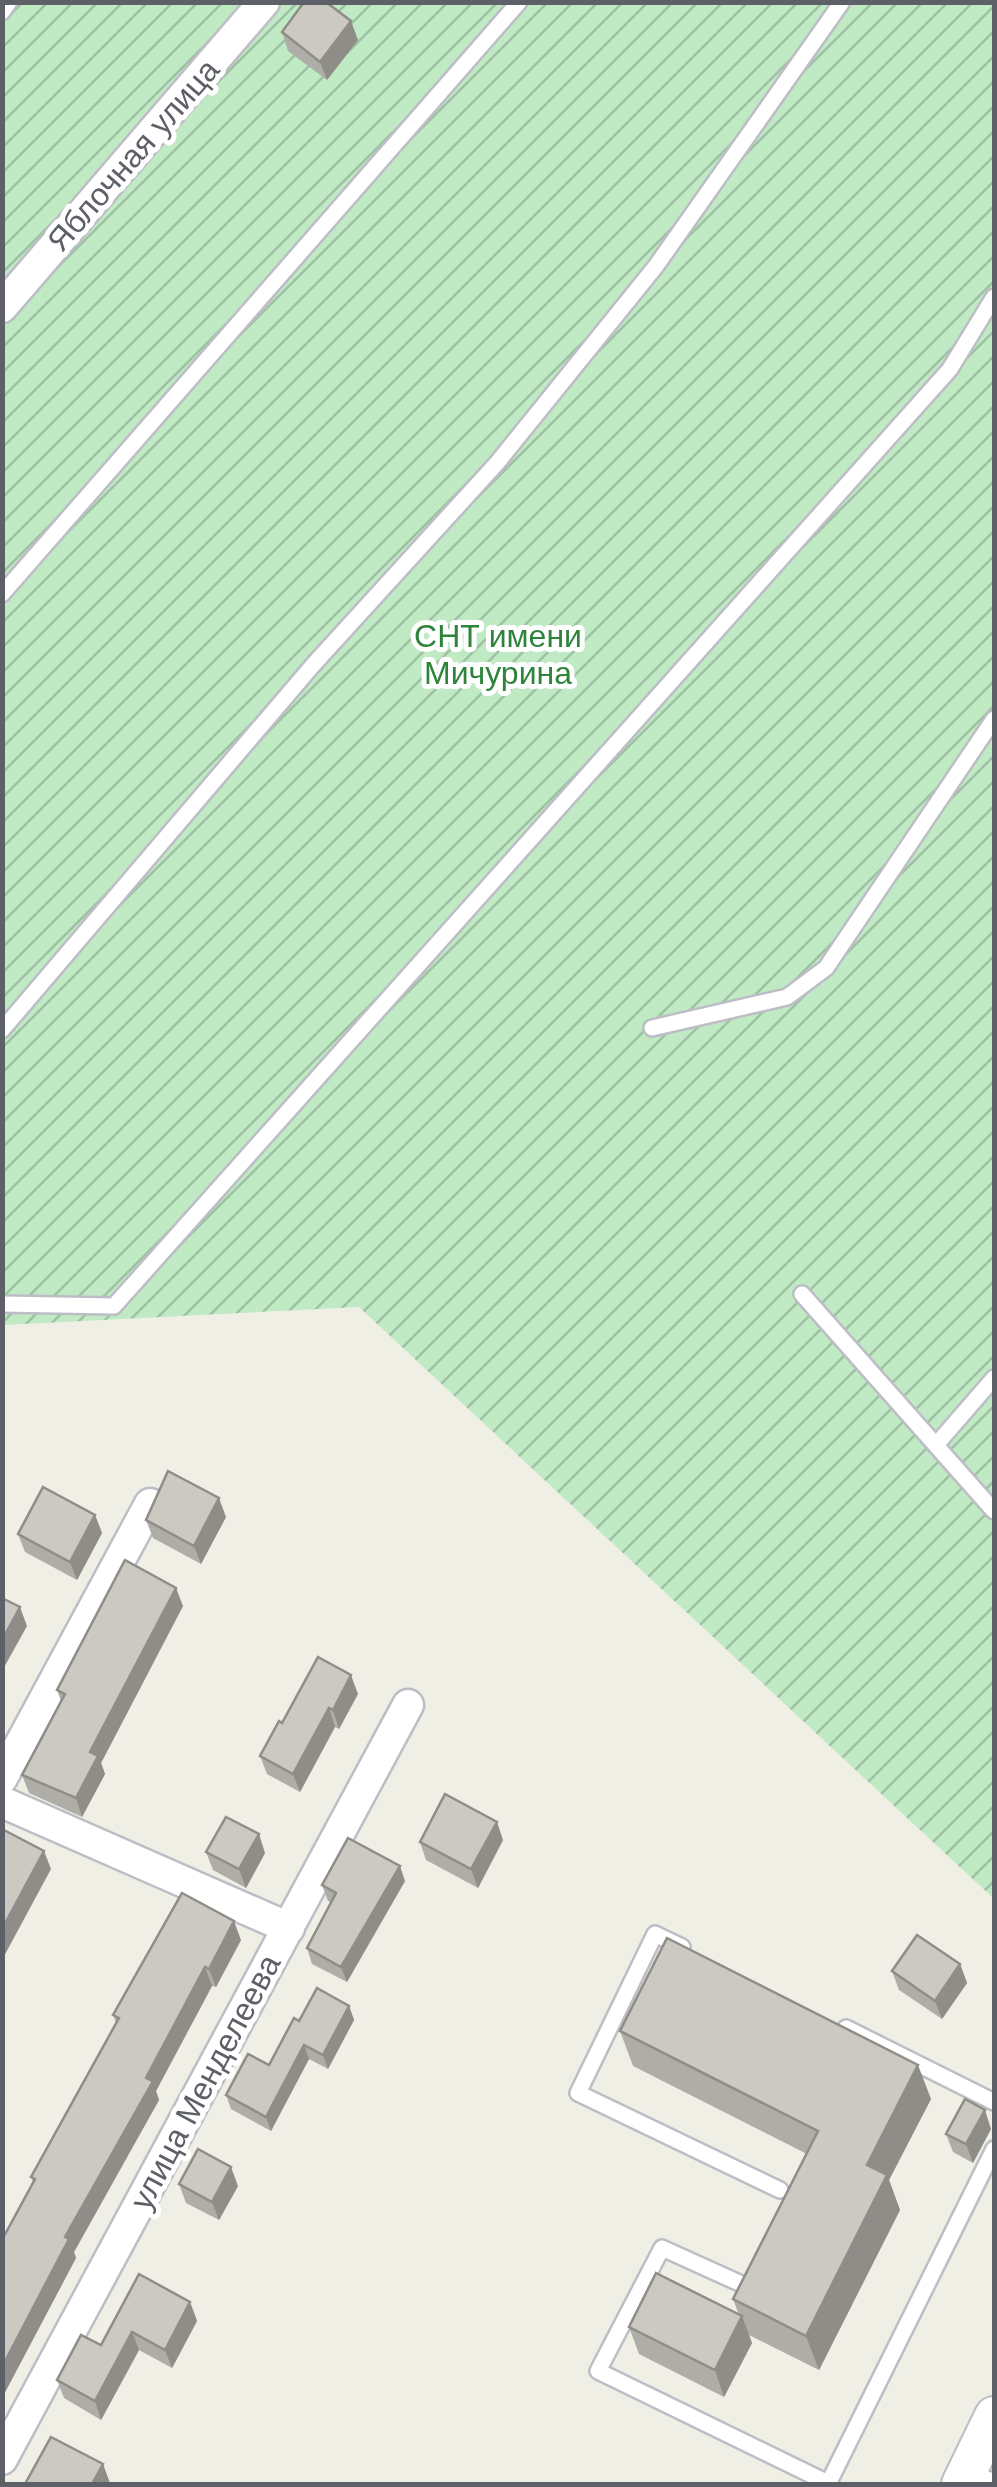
<svg xmlns="http://www.w3.org/2000/svg" width="997" height="2487" viewBox="0 0 997 2487" font-family="Arial,sans-serif">
<style>
.garden{fill:url(#garden-furrows)}
.lines{fill:none;stroke-linecap:round;stroke-linejoin:round}
.service-casing{stroke:#bdbec5;stroke-width:20}
.minor-casing{stroke:#bdbec5;stroke-width:35}
.tertiary-casing{stroke:#bdbec5;stroke-width:42}
.service{stroke:#fff;stroke-width:15}
.minor{stroke:#fff;stroke-width:30}
.tertiary{stroke:#fff;stroke-width:38}
.wall{fill:#afada7}
.shaded-wall{fill:#8f8d88}
.building{fill:#ccc9c2;stroke:#8f8d88;stroke-width:2.5}
.labels{text-anchor:middle;dominant-baseline:central;stroke-width:10;stroke-linejoin:round;paint-order:stroke}
.street-label{font-size:32px;fill:#5d6067;stroke:#fff}
.park-label{font-size:32px;fill:#2e843a;stroke:#fff}
</style>
<defs>
<pattern id="garden-furrows" width="10" height="10" patternUnits="userSpaceOnUse" patternTransform="scale(2.5)"><rect width="10" height="10" fill="#c0eac4"/><path d="M-1 1l2-2M0 10L10 0M9 11l2-2" fill="none" stroke="#9fc1a3"/></pattern>
</defs>
<rect width="100%" height="100%" fill="#f0efe5"/>
<polygon class="garden" points="3,3 994,3 994,1899 359,1307 3,1325"/>
<g class="lines">
<g class="service-casing">
<g id="service">
<polyline points="2,12 9,2"/>
<polyline points="2,594 519,2"/>
<polyline points="652,1028 787,997 826,968 994,719"/>
<polyline points="2,1030 313,665 497,463 656,266 842,2"/>
<polyline points="802,1294 994,1511"/>
<polyline points="2,1304 114,1306 950,369 994,297"/>
<polyline points="936,1445 994,1378"/>
<polyline points="682,1947 655,1934 578,2093 780,2190"/>
<polyline points="846,2028 994,2102"/>
<polyline points="746,2286 662,2248 598,2371 830,2484"/>
<polyline points="968,2471 994,2482"/>
<polyline points="828,2484 994,2149"/>
</g>
</g>
<g class="minor-casing">
<g id="minor">
<polyline points="2,307 264,2"/>
<polyline points="2,1778 150,1504"/>
<polyline points="2,1802 289,1928"/>
<polyline points="2,2459 408,1705"/>
</g>
</g>
<g class="tertiary-casing">
<polyline id="tertiary" points="961,2484 994,2416"/>
</g>
<use href="#service" class="service"/>
<use href="#minor" class="minor"/>
<use href="#tertiary" class="tertiary"/>
</g>
<g class="wall">
<polygon points="282,32 358,40 327,80 288,51"/>
<polygon points="95,1515 102,1533 77,1580 25,1552 18,1534"/>
<polygon points="226,1517 201,1564 153,1538 146,1520"/>
<polygon points="183,1606 101,1763 105,1774 82,1817 29,1793 22,1775 61,1701 57,1690"/>
<polygon points="358,1694 339,1729 335,1727 300,1792 267,1774 260,1756 282,1723"/>
<polygon points="503,1840 478,1888 426,1860 420,1842"/>
<polygon points="206,1852 265,1853 246,1888 213,1870"/>
<polygon points="405,1881 347,1982 312,1964 307,1948 331,1902 328,1901 322,1885"/>
<polygon points="241,1940 216,1987 212,1986 156,2091 159,2100 74,2252 76,2258 2,2398 2,2240 33,2182 31,2177 116,2023 113,2015"/>
<polygon points="960,1964 967,1983 942,2019 899,1990 892,1971"/>
<polygon points="349,2006 354,2020 328,2069 309,2059 271,2131 231,2109 226,2095 269,2065 299,2021"/>
<polygon points="620,2031 931,2099 889,2180 900,2210 819,2370 749,2335 752,2343 724,2397 639,2354 629,2327 739,2315 733,2299 807,2154 633,2066"/>
<polygon points="991,2129 973,2163 953,2152 946,2134"/>
<polygon points="179,2184 238,2186 219,2220 186,2203"/>
<polygon points="190,2302 197,2321 172,2368 139,2350 101,2420 64,2398 57,2380 101,2345"/>
</g>
<g class="shaded-wall">
<polygon points="351,21 358,40 327,80 320,62"/>
<polygon points="219,1498 226,1517 201,1564 194,1546"/>
<polygon points="95,1515 102,1533 77,1580 70,1562"/>
<polygon points="176,1588 183,1606 101,1763 105,1774 82,1817 76,1798 90,1752"/>
<polygon points="20,1607 27,1626 2,1671 2,1640"/>
<polygon points="351,1675 358,1694 339,1729 333,1710"/>
<polygon points="329,1708 335,1727 300,1792 293,1774"/>
<polygon points="497,1822 503,1840 478,1888 471,1869"/>
<polygon points="259,1834 265,1853 246,1888 239,1869"/>
<polygon points="44,1851 51,1869 2,1960 2,1929"/>
<polygon points="400,1866 405,1881 347,1982 341,1967"/>
<polygon points="234,1921 241,1940 216,1987 209,1969"/>
<polygon points="960,1964 967,1983 942,2019 935,2001"/>
<polygon points="205,1967 212,1986 156,2091 159,2100 74,2252 76,2258 2,2398 2,2367 65,2237 146,2078"/>
<polygon points="349,2006 354,2020 328,2069 323,2055"/>
<polygon points="304,2045 309,2059 271,2131 266,2117"/>
<polygon points="918,2065 931,2099 889,2180 900,2210 819,2370 806,2336 867,2165"/>
<polygon points="985,2110 991,2129 973,2163 966,2144"/>
<polygon points="231,2167 238,2186 219,2220 212,2202"/>
<polygon points="190,2302 197,2321 172,2368 165,2350"/>
<polygon points="742,2316 752,2343 724,2397 715,2370"/>
<polygon points="132,2332 139,2350 101,2420 95,2401"/>
<polygon points="103,2464 110,2483 109,2484 92,2484"/>
</g>
<g class="building">
<polygon points="304,2 326,2 351,21 320,62 282,32"/>
<polygon points="168,1471 219,1498 194,1546 146,1520"/>
<polygon points="43,1487 95,1515 70,1562 18,1534"/>
<polygon points="125,1560 176,1588 90,1752 98,1756 76,1798 22,1775 65,1694 57,1690"/>
<polygon points="2,1598 20,1607 2,1640"/>
<polygon points="318,1657 351,1675 333,1710 329,1708 293,1774 260,1756 279,1721 282,1723"/>
<polygon points="445,1794 497,1822 471,1869 420,1842"/>
<polygon points="226,1817 259,1834 239,1869 206,1852"/>
<polygon points="2,1829 44,1851 2,1929"/>
<polygon points="348,1838 400,1866 341,1967 307,1948 336,1893 322,1885"/>
<polygon points="182,1893 234,1921 209,1969 205,1967 146,2078 153,2081 65,2237 69,2239 2,2367 2,2240 35,2179 31,2177 119,2018 113,2015"/>
<polygon points="917,1935 960,1964 935,2001 892,1971"/>
<polygon points="667,1938 918,2065 867,2165 887,2175 806,2336 733,2299 818,2131 620,2031"/>
<polygon points="317,1988 349,2006 323,2055 304,2045 266,2117 226,2095 248,2054 269,2065 294,2018 299,2021"/>
<polygon points="965,2099 985,2110 966,2144 946,2134"/>
<polygon points="198,2149 231,2167 212,2202 179,2184"/>
<polygon points="656,2273 742,2316 715,2370 629,2327"/>
<polygon points="139,2274 190,2302 165,2350 132,2332 95,2401 57,2380 81,2335 101,2345"/>
<polygon points="51,2437 103,2464 92,2484 25,2484"/>
</g>
<g class="labels">
<g class="street-label">
<text transform="translate(133 155) rotate(-49)">Яблочная улица</text>
<text transform="translate(205 2082) rotate(-62)">улица Менделеева</text>
</g>
<g class="park-label">
<text x="498" y="636">СНТ имени<tspan x="498" dy="37">Мичурина</tspan></text>
</g>
</g>
<rect width="997" height="2487" fill="none" stroke="#5d6067" stroke-width="10"/>
</svg>
